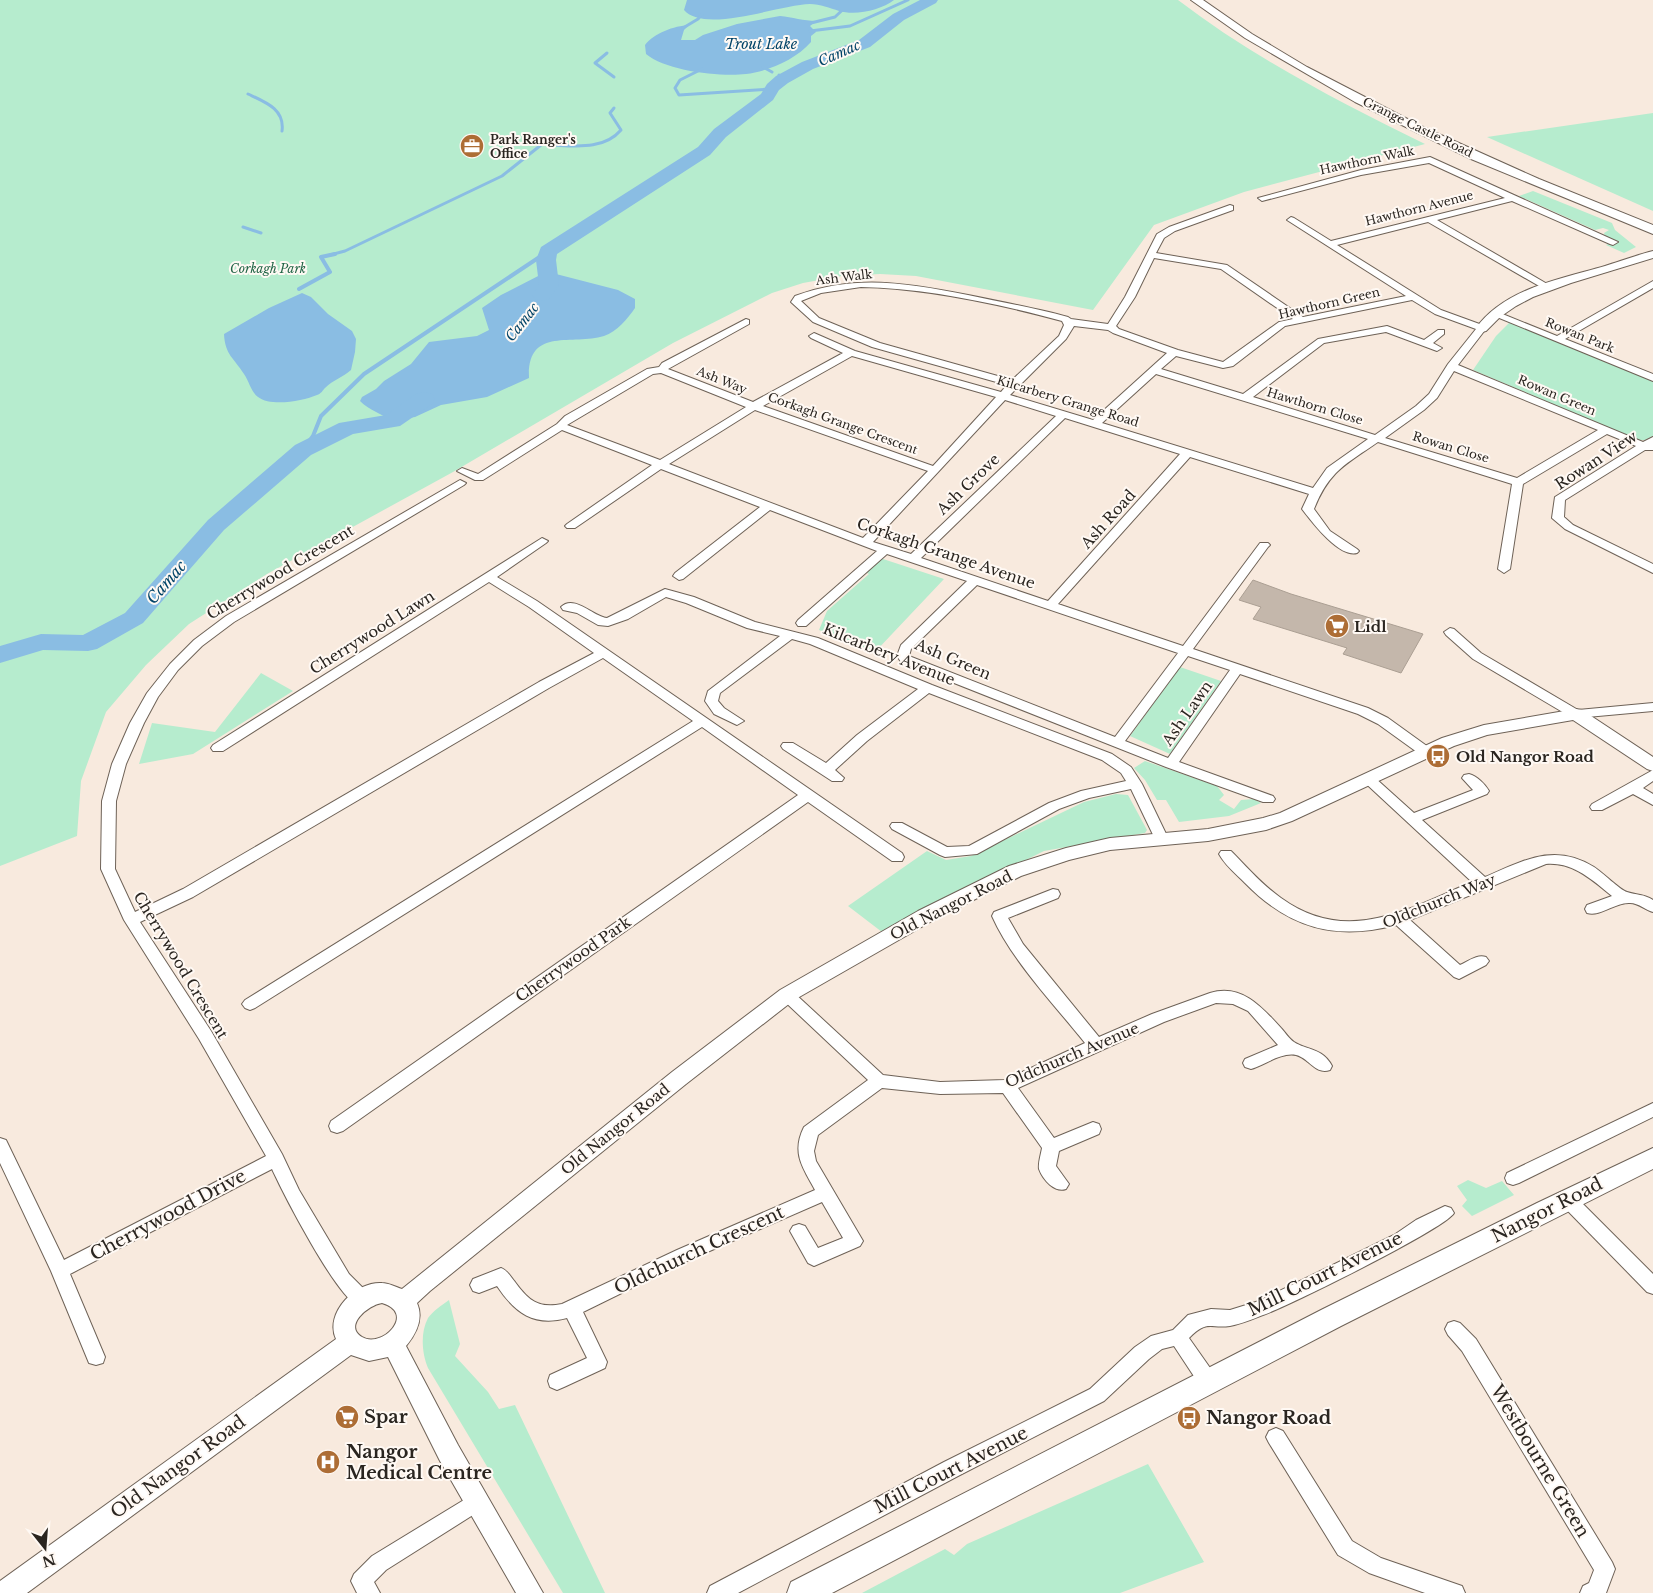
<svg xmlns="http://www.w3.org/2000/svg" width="1653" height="1593" viewBox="0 0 1653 1593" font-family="'Libre Baskerville',serif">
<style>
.green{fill:#b6ecce}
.water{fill:#8abde3}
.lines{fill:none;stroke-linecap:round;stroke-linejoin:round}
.stream-far1{stroke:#8abde3;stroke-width:3}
.stream{stroke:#8abde3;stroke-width:4}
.river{fill:#8abde3;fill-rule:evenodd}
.building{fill:#c4b7ab;stroke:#ab9f93}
.minor-casing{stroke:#6e6257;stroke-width:2}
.tertiary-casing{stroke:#6e6257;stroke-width:2}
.secondary-casing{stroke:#6e6257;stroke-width:2}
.minor{fill:#fff;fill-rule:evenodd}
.tertiary{fill:#fff;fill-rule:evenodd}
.secondary{fill:#fff;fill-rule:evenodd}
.labels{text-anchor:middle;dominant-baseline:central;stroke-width:4;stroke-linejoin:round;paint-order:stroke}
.far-street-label{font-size:12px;fill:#2a2520;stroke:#fff9f4}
.far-poi-label{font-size:12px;font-weight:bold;fill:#2a2520;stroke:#fff9f4;text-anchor:start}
.far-park-label{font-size:12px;font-style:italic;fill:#226546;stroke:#fff9f4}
.far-water-label{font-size:14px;font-style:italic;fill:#034468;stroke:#fff9f4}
.street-label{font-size:15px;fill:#2a2520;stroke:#fff9f4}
.poi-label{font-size:15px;font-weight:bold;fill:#2a2520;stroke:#fff9f4;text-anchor:start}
.water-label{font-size:16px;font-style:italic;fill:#034468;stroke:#fff9f4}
.near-street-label{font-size:18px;fill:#2a2520;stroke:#fff9f4}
.near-poi-label{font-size:18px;font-weight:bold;fill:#2a2520;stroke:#fff9f4;text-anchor:start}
</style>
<rect width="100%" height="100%" fill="#f8eade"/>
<g class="green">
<path d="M0,0h1178c76,58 161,102 247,144l-181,48 -90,33 -61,85 -177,-34 -36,-2 -38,2 -39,7 -31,10 -99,50 -220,129 -186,102 -78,50 -43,41 -40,47 -25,69 -4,55 -77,30z"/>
<polygon points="1653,113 1653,211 1487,137"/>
<polygon points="1533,191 1612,223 1615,230 1636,247 1624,253 1606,245 1615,241 1605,236 1604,233 1609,230 1603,228 1595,230 1519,196"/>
<polygon points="1510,322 1653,380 1653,436 1645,440 1638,440 1473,370 1496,336"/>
<polygon points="880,558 944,579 875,652 819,630 827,611 869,574 865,572"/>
<polygon points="1180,667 1221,681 1170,754 1130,736"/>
<polygon points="261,673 293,691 193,754 139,764 152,723 215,732"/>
<polygon points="1145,761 1217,786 1224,795 1219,800 1234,809 1241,800 1254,799 1261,803 1229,816 1179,822 1166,800 1157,800 1145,780 1134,768"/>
<polygon points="1116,794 1128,795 1147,830 1145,833 1044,851 882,932 848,906 927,851 946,860 971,856 1084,802"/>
<polygon points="1468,1180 1486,1188 1502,1181 1514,1195 1472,1216 1462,1206 1467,1200 1457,1186"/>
<path d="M449,1300l11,44 -5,12 33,36 11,17 16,-4 90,188h-42l-135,-225c-6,-14 -8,-35 0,-50 5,-7 14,-13 21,-18z"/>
<polygon points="1148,1464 1204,1562 1120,1593 862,1593 945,1549 954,1555 967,1544"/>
</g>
<g class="water">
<path d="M687,0h207c-13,10 -38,16 -55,11 -9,-3 -19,-7 -29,-7 -32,1 -105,30 -126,6z"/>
<path d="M780,16c12,1 24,5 36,5l-6,5 6,6 -5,4v6c-16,18 -42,29 -65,32 -26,3 -80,-3 -100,-20l-1,-9c9,-12 29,-19 44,-20l-5,5 -3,10h14l8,-5 34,-11z"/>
<path d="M551,259c1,8 -3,10 5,15l62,16 17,9v9c-7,10 -18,24 -31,28 -32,10 -77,-10 -75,42l-42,19 -46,8 -26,12 -23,4c-10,-7 -23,-11 -32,-20l2,-4 14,-8 8,-8 27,-17 18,-22 48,-6 12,-6 -7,-22 19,-13 43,-22 1,-11z"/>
<path d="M302,293l9,4 17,17 24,17 4,8 -1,13 -4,18c-8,7 -18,10 -26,18 -2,2 -4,6 -8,7 -14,6 -46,12 -59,2 -7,-5 -9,-16 -14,-23 -10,-16 -19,-19 -20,-40l45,-26z"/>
</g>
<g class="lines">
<g class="stream-far1">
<polyline points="811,23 835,17 853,0"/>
<polyline points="683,28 698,19 702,14"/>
<polyline points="810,31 850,26 908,0"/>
<polyline points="607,53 595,63 614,77"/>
<polyline points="763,67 772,72"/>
<polyline points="702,69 680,80 675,88 679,95 770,89"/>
<polyline points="779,75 784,79"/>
<path d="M248,94c17,8 37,15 34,37"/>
<path d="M552,145c24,1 52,5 69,-15l-11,-17 4,-5"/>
<polyline points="243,227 261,233"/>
<polyline points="330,255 345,251 502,176 541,145"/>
<polyline points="542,255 548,251"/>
</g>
<g class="stream">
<polyline points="299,289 330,272 321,257 335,254"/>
<polyline points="303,450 313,436 321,416 364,374 544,254"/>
</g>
<g class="river">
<polygon points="920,0 938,0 936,3 904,20 870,47 813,69 788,83 779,90 773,100 726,137 710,155 557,254 556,260 559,285 549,299 542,301 535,299 532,295 539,285 536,260 541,247 698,147 714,129 761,94 767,84 776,76 802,62 859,40 893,14"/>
<polygon points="424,392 432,394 435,399 432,404 400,426 353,434 311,455 224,530 143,623 97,649 88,651 43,650 0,663 0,646 41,634 83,635 125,613 208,520 295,445 339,423 386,415 416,394"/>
</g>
</g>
<polygon class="building" points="1253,580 1291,594 1423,634 1401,673 1343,654 1347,648 1253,619 1261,607 1239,600"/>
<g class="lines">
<g class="minor-casing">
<g id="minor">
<path d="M1430,157l188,85 -5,3 -3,-1 -98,-43 -75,19 112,65 2,2 -5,3 -118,-68 -91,23 104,65 44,16v4l-27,35 185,77 10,-5v13h-8l-80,50 -1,17 9,8 80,39v9l-88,-44 -13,-11 3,-21 81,-51 -29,-12 -84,50 -13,85 -6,4 -6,-4 14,-85 -134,-42c-32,22 -49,29 -64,67l16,22 27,18 2,2 -2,2c-18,5 -45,-31 -55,-44l7,-15 -119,-37 -132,147 125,42 77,-103h8l2,2 -2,2 -75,102 175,59 20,10 43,31 2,3 -2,3h-10l-43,-31 -20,-10 -118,-40 -61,88 94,34 2,3 -2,3h-10l-97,-35 -265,-105 -4,-6 4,-11 66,-64 -80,-27 -81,72h-8l-2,-3 2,-3 79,-69 -107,-41 -87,69 -4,1 -6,-4 2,-3 85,-66 -99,-38 -86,59h-8l-2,-2 2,-2 85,-59 -90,-35 -79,50h-8l-18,-9 5,-3 16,6 79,-50 8,-8 82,-47 12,-2 3,-4 84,-44 3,1v4l-81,45 85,33 90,-49 -32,-15 -2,-2 5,-3 41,18 146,41 6,-7 -135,-38 -59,-25 -22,-20 4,-6c60,-22 111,-13 173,-1 33,7 67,13 100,22l3,2 37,5 17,-27 32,-63 12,-7 61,-22 3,1v4l-58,21 -11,7 -8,15 71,12 76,52 103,-21 -119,-76 4,-3 3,1 37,23 174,-43 -76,-35 -68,12 -99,26 -4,-3 103,-28zM1154,258l67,11 72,50 -14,3 -56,40 -45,-12 -59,-21 -3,-3 19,-29zM861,287c65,1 138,17 201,34l2,4 -5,11 -47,44 -132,-37 -61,-25 -18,-17 20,-8zM1412,300l23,14 41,15 -28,35 -19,30 -13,12 -41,29 -122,-38 71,-54 62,-11 51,19 5,-3 -9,-5 11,-9v-4h-6l-14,10 -37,-14 -69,13 -75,55 -82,-25 15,-13 47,12 10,-2 52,-40zM1074,326l34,4 5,3 54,20 -74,67 -83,-25 56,-56zM852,356l144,41 -63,69 -170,-60zM1454,371l144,59 -81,48 -132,-40 39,-28 13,-12zM661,373l85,34 -86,53 -93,-35 86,-51zM1156,374l212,65 -41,29 -14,20 -211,-65zM1005,400l51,16 -145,138 -38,-12zM755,410l173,61 -65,67 -194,-74zM1065,418l115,36 -132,147 -127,-43zM977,585l201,68 -63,84 -206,-81 2,-7zM1188,656l42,14 -62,88 -43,-17z"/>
<polygon points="1653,281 1653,288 1565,339 1653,374 1653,381 1492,315 1494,313 1500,313 1557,336"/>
<path d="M460,480l6,3 -2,2 -230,137 -32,24 -24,24 -20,27 -14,26 -18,41 -10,37 -1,68 20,43 48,-23 356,-207 55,-29 -65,-46 -40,-25 -266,169h-10l-2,-3 2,-3 329,-207 6,3 -2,2 -49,34 40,24 365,252 2,4 -2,4h-10l-84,-59 -465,329 -6,2 -6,-2 -2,-5 2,-5 467,-326 -96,-68 -447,281 -5,2 -5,-2 -3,-4 3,-4 448,-279 -90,-63 -54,30 -356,209 -53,25 71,109 71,123 17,36 50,84 19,19 3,6 -3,6c-4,1 -6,2 -11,0 -22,-11 -73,-110 -85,-136l-202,105 35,83 -2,6 -7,2 -7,-2 -38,-92 -51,-108v-25l6,2 58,120 202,-104 -67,-117 -75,-119 -23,-51 1,-68 10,-37 18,-41 17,-30 23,-29 24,-24 32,-24z"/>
<path d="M665,589l29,8 61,25 63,16 114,47 180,69 19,13 11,17 26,54 -2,3h-10l-25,-52 -42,9 -30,11 -82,45 -32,3 -5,-2 -48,-26 -2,-3 2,-3h10l45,24 22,-1 80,-43 32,-12 45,-10 -5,-8 -19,-13 -173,-67 -62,48 -32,29 9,8 -2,3h-10l-49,-32 -2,-3 2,-3h10l33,20 31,-28 61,-46 -108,-45 -18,-5 -72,54 -2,8 6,7 20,13 -7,4 -23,-11 -9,-13 3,-10 72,-55 -33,-8 -61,-25 -20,-6 -38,22 -20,7 -10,-1 -21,-12 -14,-3 -2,-3c13,-13 33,10 46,11z"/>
<polygon points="1450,628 1454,629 1481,653 1578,710 1653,703 1653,711 1576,718 1571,717 1473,659 1446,635 1444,632"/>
<polygon points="1653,770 1653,781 1643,788 1653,794 1653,805 1633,794 1602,810 1592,810 1590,807 1592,804"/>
<path d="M1469,774c8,2 16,10 20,17l-2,3 -65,26 63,57c38,-16 69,-35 109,-10 8,5 26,23 33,25 9,3 17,2 26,8v12c-8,-2 -14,-9 -23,-9 -15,-1 -29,14 -43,10l-2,-4 2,-4 25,-9c-21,-17 -39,-34 -66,-32l-136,56 50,45c9,-4 17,-11 26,-8l3,4 -3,4 -27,14 -5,-2 -58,-52c-61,16 -107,3 -151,-42 -9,-9 -20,-18 -26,-29l2,-3h10c16,16 31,34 50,47 66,48 127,11 191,-16l-110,-102 2,-3h10l40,36 59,-23 -11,-12 2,-3z"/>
<path d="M1053,889l5,1 2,4 -2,4 -50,20 15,26 76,93 53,-23 58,-21c31,-10 52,14 71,35 4,4 8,11 13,14 12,8 29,6 38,24l-2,4c-15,5 -21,-12 -34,-15 -15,-3 -31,10 -45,14l-6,-2 -2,-4 2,-4 33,-14 -30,-34 -15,-7 -17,-1 -52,19 -146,66 36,50 39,-16 6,2 2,5 -2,5 -40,17 -3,15 13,18 -3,5c-11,4 -23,-9 -27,-20 -1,-6 2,-15 3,-21l-39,-55 -63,1 -58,-6 -64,47 -4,16 2,10 47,80 -3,5 -46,20 -6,-3 -18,-32 3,-5 6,-2 6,2 13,22 25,-10 -21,-36 -133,58 -106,52 24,50 -2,6 -41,19 -7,3 -7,-3 -2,-6 2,-6 37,-17 -20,-40c-33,9 -52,-5 -70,-32l-18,7 -6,-2 -3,-6 3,-6 28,-11c7,3 9,8 14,14 13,18 23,27 47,22l115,-54 138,-60c-12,-22 -24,-37 -11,-63l64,-47 -86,-81 -3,-4 3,-4 5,-2 5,2 91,84 57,7 65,-2 80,-37c-31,-39 -73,-82 -93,-127l2,-4z"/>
<polygon points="1653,1103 1653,1117 1519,1183 1513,1185 1507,1183 1505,1178 1507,1173"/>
<polygon points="1567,1192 1573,1194 1653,1274 1653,1294 1647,1292 1561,1204 1558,1199 1561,1194"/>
<path d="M1445,1206l6,2 3,5c-8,15 -167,94 -191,102 -10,4 -22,9 -33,11 -21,3 -22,-7 -41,12l26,37 2,6 -2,6 -7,3 -7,-3 -27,-41 -12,3 -13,10 -45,42 -146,75 -220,117h-31l3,-7 234,-124 146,-73 45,-42 16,-11 22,-6 15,-15 23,-6 19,1 29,-9 135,-66 22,-15z"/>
<polygon points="1454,1321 1460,1323 1476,1339 1612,1562 1615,1569 1606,1593 1580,1593 1583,1586 1589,1583 1594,1570 1462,1351 1448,1335 1445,1329 1448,1323"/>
<polygon points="1276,1428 1283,1431 1352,1541 1381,1558 1462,1586 1465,1593 1425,1593 1369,1573 1338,1555 1269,1443 1266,1437 1269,1431"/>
<polygon points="477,1492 484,1494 487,1501 484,1508 386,1570 374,1582 380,1593 357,1593 351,1581 354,1574 372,1556"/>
</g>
</g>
<g class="tertiary-casing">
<g id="tertiary">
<path d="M1653,251v7l-82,25 -38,14 -17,9 -16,11 -14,14 -4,1 -6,-4c29,-40 85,-49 129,-62 16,-5 32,-11 48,-15z"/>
<path d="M1576,709l6,1 71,47v14l-6,-2 -74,-49 -86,15 -33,11 -162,75 -26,9 -58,11 -98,9 -41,10 -48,16 -89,45 -138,79 -108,84 -256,207 -13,12c7,16 -1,31 -11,43l52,99 85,148h-27l-76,-132 -52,-104 -19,4 -18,-6 -324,238h-27v-12l336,-242c-12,-26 20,-58 46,-56 6,0 14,4 20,6l270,-217 108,-82 138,-79 91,-45 57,-18 44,-10 98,-9 55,-11 17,-5 162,-75 42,-13zM382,1303c35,10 0,46 -20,34 -19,-11 6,-32 20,-34z"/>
</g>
</g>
<g class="secondary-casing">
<g id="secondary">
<polygon points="1191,0 1203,0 1252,34 1307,67 1421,126 1539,179 1653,225 1653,234 1471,159 1355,102 1245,38"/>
<polygon points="1653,1148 1653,1169 1341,1326 832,1593 787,1593 791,1582 1323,1309 1537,1203"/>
</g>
</g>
<use href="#minor" class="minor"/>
<use href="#tertiary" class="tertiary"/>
<use href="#secondary" class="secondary"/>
</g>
<defs>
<g id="office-disc" transform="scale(1.25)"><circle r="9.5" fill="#ad6d35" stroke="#fff9f4"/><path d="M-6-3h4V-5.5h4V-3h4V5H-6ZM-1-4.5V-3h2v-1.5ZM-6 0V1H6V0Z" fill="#fff"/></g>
<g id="supermarket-disc" transform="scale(1.25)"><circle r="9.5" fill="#ad6d35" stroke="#fff9f4"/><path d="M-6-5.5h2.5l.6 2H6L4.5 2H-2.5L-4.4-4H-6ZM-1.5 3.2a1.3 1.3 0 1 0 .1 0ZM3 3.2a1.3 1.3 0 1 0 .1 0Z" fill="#fff"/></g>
<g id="bus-disc" transform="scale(1.25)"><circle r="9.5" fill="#ad6d35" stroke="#fff9f4"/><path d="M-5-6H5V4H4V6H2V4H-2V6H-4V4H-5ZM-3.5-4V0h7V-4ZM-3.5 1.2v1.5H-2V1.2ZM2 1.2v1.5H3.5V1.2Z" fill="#fff"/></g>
<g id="hospital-disc" transform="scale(1.25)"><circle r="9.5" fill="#ad6d35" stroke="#fff9f4"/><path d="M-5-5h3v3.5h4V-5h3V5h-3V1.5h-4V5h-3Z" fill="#fff"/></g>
</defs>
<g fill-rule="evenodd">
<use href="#office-disc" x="472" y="146"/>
<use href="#supermarket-disc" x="1337" y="626"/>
<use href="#bus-disc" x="1438" y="756"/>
<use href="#supermarket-disc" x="347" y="1417"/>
<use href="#bus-disc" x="1189" y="1418"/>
<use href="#hospital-disc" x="328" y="1462"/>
</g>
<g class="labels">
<g class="far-street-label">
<text transform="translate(1418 127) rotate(26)">Grange Castle Road</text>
<text transform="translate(1367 160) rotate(-12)">Hawthorn Walk</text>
<text transform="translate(1419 208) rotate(-14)">Hawthorn Avenue</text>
<text transform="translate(844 277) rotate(-7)">Ash Walk</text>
<text transform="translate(1329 303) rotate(-13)">Hawthorn Green</text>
<text transform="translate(1580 335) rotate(22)">Rowan Park</text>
<text transform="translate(722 380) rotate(22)">Ash Way</text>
<text transform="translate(1557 395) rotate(23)">Rowan Green</text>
<text transform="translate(1068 401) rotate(17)">Kilcarbery Grange Road</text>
<text transform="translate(1315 406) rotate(17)">Hawthorn Close</text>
<text transform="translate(843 423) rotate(20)">Corkagh Grange Crescent</text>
<text transform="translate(1451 447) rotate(17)">Rowan Close</text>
</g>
<g class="far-poi-label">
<text x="490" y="139">Park Ranger's<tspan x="490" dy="14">Office</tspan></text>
</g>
<g class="far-park-label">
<text x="268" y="268">Corkagh Park</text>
</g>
<g class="far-water-label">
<text x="761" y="44">Trout Lake</text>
<text transform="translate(839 53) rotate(-24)">Camac</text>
<text transform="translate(522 322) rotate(-52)">Camac</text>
</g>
<g class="street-label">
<text transform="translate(1596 460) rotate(-33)">Rowan View</text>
<text transform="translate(968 484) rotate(-44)">Ash Grove</text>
<text transform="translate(1108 519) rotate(-48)">Ash Road</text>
<text transform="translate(946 553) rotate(19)">Corkagh Grange Avenue</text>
<text transform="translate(280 572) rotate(-31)">Cherrywood Crescent</text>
<text transform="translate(372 632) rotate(-32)">Cherrywood Lawn</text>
<text transform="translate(889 654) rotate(22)">Kilcarbery Avenue</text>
<text transform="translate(953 659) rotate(23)">Ash Green</text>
<text transform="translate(1187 713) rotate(-55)">Ash Lawn</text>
<text transform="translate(1439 901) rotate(-22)">Oldchurch Way</text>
<text transform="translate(951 905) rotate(-27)">Old Nangor Road</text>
<text transform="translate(573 959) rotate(-35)">Cherrywood Park</text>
<text transform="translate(181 965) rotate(59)">Cherrywood Crescent</text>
<text transform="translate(1072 1055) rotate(-23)">Oldchurch Avenue</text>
<text transform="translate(615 1129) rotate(-39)">Old Nangor Road</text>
</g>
<g class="poi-label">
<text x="1354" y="626">Lidl</text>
<text x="1456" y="756">Old Nangor Road</text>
</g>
<g class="water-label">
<text transform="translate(166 582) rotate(-49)">Camac</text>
</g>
<g class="near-street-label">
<text transform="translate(1547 1210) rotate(-27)">Nangor Road</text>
<text transform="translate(168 1215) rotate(-28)">Cherrywood Drive</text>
<text transform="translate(699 1250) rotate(-25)">Oldchurch Crescent</text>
<text transform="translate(1325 1274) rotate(-26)">Mill Court Avenue</text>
<text transform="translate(1540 1461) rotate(59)">Westbourne Green</text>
<text transform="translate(178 1467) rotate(-36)">Old Nangor Road</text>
<text transform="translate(951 1470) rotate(-27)">Mill Court Avenue</text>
</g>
<g class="near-poi-label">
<text x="364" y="1417">Spar</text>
<text x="1206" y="1418">Nangor Road</text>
<text x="346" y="1452">Nangor<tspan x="346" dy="21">Medical Centre</tspan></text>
</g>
</g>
<g transform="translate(45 1548) rotate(163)" stroke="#fff9f4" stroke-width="4" paint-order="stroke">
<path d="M0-4L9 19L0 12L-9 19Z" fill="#2a2520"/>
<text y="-8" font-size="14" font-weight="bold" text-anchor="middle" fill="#2a2520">N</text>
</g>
</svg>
